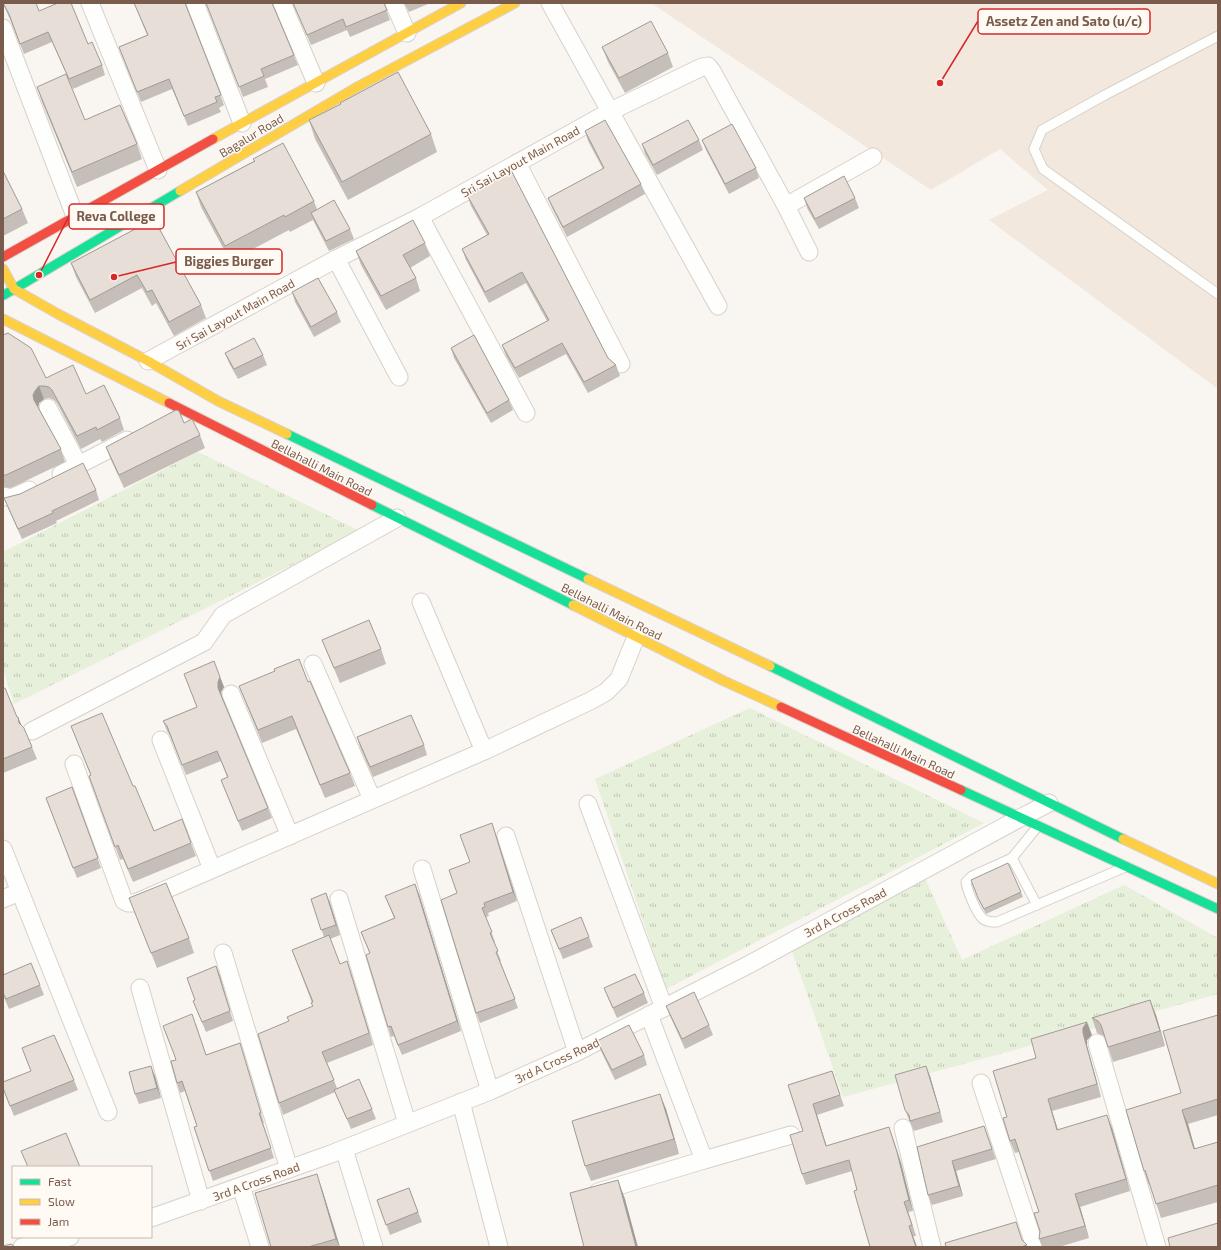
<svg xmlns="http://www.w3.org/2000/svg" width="1221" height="1250" viewBox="0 0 1221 1250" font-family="'Exo 2',sans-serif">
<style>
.residential{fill:#f2e8de}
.grass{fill:url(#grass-tufts)}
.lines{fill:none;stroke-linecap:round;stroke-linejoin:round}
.lane-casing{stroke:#d7d1cb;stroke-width:11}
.street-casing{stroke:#d7d1cb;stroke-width:19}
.fast-casing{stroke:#dad1cc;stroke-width:11}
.slow-casing{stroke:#dad1cc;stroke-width:11}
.jam-casing{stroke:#dad1cc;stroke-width:11}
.lane{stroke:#fefefd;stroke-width:9}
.street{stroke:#fefefd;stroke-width:17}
.fast{stroke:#16e098;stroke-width:9}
.slow{stroke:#ffcf43;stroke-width:9}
.jam{stroke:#f24e42;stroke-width:9}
.wall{fill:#c6bfb9}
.shaded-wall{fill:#a19b96}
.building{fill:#e6ded7;stroke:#a19b96}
.labels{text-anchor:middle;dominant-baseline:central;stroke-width:3;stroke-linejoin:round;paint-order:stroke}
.street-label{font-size:12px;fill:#7a5c4d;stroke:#fffaf3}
.leader{fill:none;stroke:#d62828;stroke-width:1.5}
.callout-dot{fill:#d62828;stroke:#fffaf3;stroke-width:1.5}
.callout{fill:#fffaf3;stroke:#d62828;stroke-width:1.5}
.callout-label{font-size:13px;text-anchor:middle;font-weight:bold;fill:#7a5c4d}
</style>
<defs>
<pattern id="grass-tufts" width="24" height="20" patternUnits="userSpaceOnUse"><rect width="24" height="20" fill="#e7f0db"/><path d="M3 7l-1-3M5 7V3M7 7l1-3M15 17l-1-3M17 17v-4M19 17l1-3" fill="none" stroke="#c0c6b4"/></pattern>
</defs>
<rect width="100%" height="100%" fill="#f9f5f0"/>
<polygon class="residential" points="651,3 1218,3 1218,389 989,220 1048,190 1000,149 931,190"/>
<g class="grass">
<polygon points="198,452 360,531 14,704 3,669 3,552"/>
<polygon points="750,708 984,823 666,989 595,779"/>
<polygon points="924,876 962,960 1124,885 1218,938 1218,994 843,1097 792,951"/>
</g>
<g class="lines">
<g class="lane-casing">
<g id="lane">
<polyline points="1218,36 1105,95 1042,130 1034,149 1043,169 1218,294"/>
<path d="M1038,826l-26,32 -40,18 -6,6c1,8 10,30 16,36 4,4 10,4 15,4l126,-54"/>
<polyline points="1012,858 1037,905"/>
</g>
</g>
<g class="street-casing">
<g id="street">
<polyline points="90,3 158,170"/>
<polyline points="195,3 242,123"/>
<polyline points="282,3 316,83"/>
<polyline points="394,3 407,33"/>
<polyline points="550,3 718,306"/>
<polyline points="3,28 75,216"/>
<polyline points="517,163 621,364"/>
<polyline points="786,206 873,157"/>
<polyline points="420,217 526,413"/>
<polyline points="336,259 399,377"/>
<polyline points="148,361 336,259 420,217 611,111 702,67 708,66 712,71 786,206 809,252"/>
<polyline points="48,408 79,466"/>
<polyline points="61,474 127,440"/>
<polyline points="3,496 11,498 29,490"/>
<polyline points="421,602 484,751"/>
<polyline points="313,664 372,799"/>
<polyline points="231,694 290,836"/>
<polyline points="32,731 204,642 223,615 397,518"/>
<polyline points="161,740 212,869"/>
<polyline points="74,764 124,901 128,903 135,903 484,751 590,701 606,692 619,679 636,637"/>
<polyline points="588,804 664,1008"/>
<polyline points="506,836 577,1052"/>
<polyline points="3,849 108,1112"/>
<polyline points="422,869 490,1091"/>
<polyline points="3,899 19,892"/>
<polyline points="339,899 407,1123"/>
<polyline points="223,953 289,1169"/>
<polyline points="140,988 201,1201"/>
<polyline points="1097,1043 1157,1247"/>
<polyline points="981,1083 1035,1247"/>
<polyline points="461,1102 499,1247"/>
<polyline points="903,1128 932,1247"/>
<polyline points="344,1149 374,1247"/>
<polyline points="704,1160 791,1135"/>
<polyline points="241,1186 260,1247"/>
<polyline points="598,1192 704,1160 649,1015"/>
<polyline points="151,1218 331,1154 490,1091 577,1052 748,965 1020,818 1049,803"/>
<polyline points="22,1247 70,1237"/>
</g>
</g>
<g class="fast-casing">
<g id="fast">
<polyline points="4,295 180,191"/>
<polyline points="287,434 588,579"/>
<polyline points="372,505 573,605"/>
<polyline points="770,666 1123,839"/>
<polyline points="961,790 1218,909"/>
</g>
</g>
<g class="slow-casing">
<g id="slow">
<polyline points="213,139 461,3"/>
<polyline points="180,191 359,86 515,3"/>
<polyline points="3,269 14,289 58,314 148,361 218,401 287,434"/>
<polyline points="3,319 169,403"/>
<polyline points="588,579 770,666"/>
<polyline points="573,605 724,681 781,707"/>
<polyline points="1123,839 1218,884"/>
</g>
</g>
<g class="jam-casing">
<g id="jam">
<polyline points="3,257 213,139"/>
<polyline points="169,403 372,505"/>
<polyline points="781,707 961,790"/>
</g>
</g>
<use href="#lane" class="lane"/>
<use href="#street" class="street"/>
<use href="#fast" class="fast"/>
<use href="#slow" class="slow"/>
<use href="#jam" class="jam"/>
</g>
<g class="wall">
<polygon points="3,3 36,3 39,11 88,44 102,65 105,75 73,89 52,42 24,54 12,24 3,4"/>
<polygon points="134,3 185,3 186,6 224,105 219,108 221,112 188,126 172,89 141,102 119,47 147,35"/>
<polygon points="206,3 272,5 298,65 265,79 268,87 243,97"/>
<polygon points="293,3 384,3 390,20 350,37 347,30 311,45"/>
<polygon points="404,3 428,3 428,4 409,12"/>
<polygon points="602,47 668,53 673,67 625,93 608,62"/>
<polygon points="37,87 85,120 137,144 142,159 77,187 42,102"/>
<polygon points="309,120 431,134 437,152 348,200 315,139"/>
<polygon points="585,131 641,184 645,194 567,237 552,208 548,198 603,169 588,141"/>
<polygon points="699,140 703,150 657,175 645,154 642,144"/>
<polygon points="702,140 756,168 759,178 729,194 706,150"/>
<polygon points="253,159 314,201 317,209 350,229 354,239 329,251 313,220 290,232 289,230 230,261 201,207 196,192 254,161"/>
<polygon points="3,171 22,209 28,223 3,236"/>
<polygon points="467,195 608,358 616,365 620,376 588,393 566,354 519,378 506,356 502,345 547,321 526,283 489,303 466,260 462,249 487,235 471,206"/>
<polygon points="804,198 855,198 859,208 819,229 807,208"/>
<polygon points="154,219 201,305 206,318 174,336 156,303 152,306 142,288 95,313 76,277 71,263"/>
<polygon points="425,243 430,256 410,268 416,278 420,291 386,310 361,265 356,251"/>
<polygon points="292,292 337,312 341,322 314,337 295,302"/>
<polygon points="3,335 46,378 86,394 120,418 124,430 102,442 100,439 81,449 57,403 54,400 49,398 44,399 39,403 38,407 61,449 65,462 15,486 10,488 3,487"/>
<polygon points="451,348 509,400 513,410 491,423 454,358"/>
<polygon points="225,353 263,355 267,365 238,379 229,363"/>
<polygon points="184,423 200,435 205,448 124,488 111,460 106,447"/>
<polygon points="96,490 99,500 56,521 57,523 22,539 8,508 4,498"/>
<polygon points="322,640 381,649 386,664 340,683"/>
<polygon points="184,674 220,677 224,687 221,692 222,696 272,818 242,831 221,780 227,777 221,761 186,775 170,736 167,731 163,721 197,707"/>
<polygon points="308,682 350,773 355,786 325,798 296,729 262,743 239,686"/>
<polygon points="3,688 17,717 18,717 21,726 32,747 37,759 3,773"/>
<polygon points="71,726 133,786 154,831 191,843 196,856 133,882 123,859 120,860 89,776 91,776"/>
<polygon points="357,737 424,745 427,755 373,777 360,747"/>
<polygon points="72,787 101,868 77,878 46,798"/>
<polygon points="495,832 517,901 488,913 489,916 486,917 495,942 494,943 501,961 500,961 518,1008 480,1023 476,1013 470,862"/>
<polygon points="971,880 1021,892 1023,897 986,914 980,903"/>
<polygon points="326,893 340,935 330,939 340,964 351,973 373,1045 327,1063 337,1088 372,1109 376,1119 351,1129 335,1092 283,1115 279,1103 289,1021 313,1007 312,1003 292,950 324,937 311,899"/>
<polygon points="419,894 461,1031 402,1055 394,1036 391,1037 388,1027 370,954 361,932 394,918 385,896"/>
<polygon points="129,898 189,938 194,953 157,968"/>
<polygon points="551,930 589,937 593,947 563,959"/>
<polygon points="216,966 233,1021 206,1032 193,1001 195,1000 187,978"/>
<polygon points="3,975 40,985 44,995 9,1009 3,995"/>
<polygon points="604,988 644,993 648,1003 617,1018 608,998"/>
<polygon points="1150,1000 1156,1015 1165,1046 1113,1062 1105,1037 1104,1036 1097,1033 1092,1018"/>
<polygon points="666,1006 709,1025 713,1035 685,1049 670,1016"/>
<polygon points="1218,1015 1218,1115 1188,1124 1195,1149 1218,1142 1218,1202 1161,1218 1150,1185 1149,1185 1144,1171"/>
<polygon points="196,1024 206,1055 240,1043 264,1123 263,1123 274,1158 213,1181 194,1127 197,1126 185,1091 180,1093 177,1083 176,1060 175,1055 163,1026"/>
<polygon points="1092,1035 1087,1040 1087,1046 1101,1097 1052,1111 1058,1130 1112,1128 1130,1191 1080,1207 1089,1238 1059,1247 1042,1247 1039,1239 1040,1231 1039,1212 1019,1152 1015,1153 1010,1141 1007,1117 1036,1058"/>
<polygon points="597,1041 644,1055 647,1065 615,1080 601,1051"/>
<polygon points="22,1048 74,1080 78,1090 14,1116 3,1089 31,1071"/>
<polygon points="832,1071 844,1106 817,1115 826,1146 893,1138 901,1163 913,1211 908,1212 916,1236 913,1236 917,1247 870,1247 857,1190 852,1171 806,1185 802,1174 803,1131 788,1085"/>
<polygon points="155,1076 161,1098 139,1104 135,1094"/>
<polygon points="930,1076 943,1122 914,1131 911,1124 909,1120 905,1110"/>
<polygon points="666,1109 679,1154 591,1181 585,1166"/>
<polygon points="984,1126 996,1159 956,1171 963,1196 932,1205 928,1195 917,1147"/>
<polygon points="409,1188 422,1222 390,1235 377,1200"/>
<polygon points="322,1189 340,1247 271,1247"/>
</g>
<g class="shaded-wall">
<polygon points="39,386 44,399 39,403 38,408 34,400 33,395 35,391"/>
<polygon points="220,677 224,687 221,692 222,698 218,688 218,682"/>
<polygon points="18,717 23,729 19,723"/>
<polygon points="492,823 495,832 517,901 513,892"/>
<polygon points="415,884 419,894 461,1031 457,1021"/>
<polygon points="326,893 330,903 340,935 336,925"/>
<polygon points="347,961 351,973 373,1045 369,1033"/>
<polygon points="216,966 220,976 233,1021 230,1011"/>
<polygon points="1150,1000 1156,1015 1165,1046 1160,1031"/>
<polygon points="1087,1022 1092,1035 1087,1040 1087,1046 1101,1097 1097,1084 1083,1033 1083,1028"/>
<polygon points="151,1066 155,1076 161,1098 157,1088"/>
<polygon points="926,1066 930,1076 943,1122 940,1112"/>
<polygon points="660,1094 666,1109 679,1154 674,1139"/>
<polygon points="1048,1099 1052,1111 1062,1143 1057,1130"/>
<polygon points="813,1104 817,1115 830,1157 826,1146"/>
<polygon points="1182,1110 1188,1124 1199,1164 1194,1149"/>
<polygon points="1107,1115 1112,1128 1130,1191 1126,1179"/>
<polygon points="889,1127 901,1163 913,1211 909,1200"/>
<polygon points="952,1161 956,1171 963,1196 959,1186"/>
<polygon points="317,1174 322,1189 340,1247 336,1239"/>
<polygon points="618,1180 625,1199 638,1247 636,1247"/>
<polygon points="1075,1194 1080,1207 1089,1238 1085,1226"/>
<polygon points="904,1202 908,1212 916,1236 912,1225"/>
<polygon points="909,1226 913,1236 917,1247 916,1247"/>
</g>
<g class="building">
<polygon points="3,3 36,3 39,11 58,3 71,3 88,44 92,42 102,65 69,79 48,32 20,44 9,14"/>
<polygon points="134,3 185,3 221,95 215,97 217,102 184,116 169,79 137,92 119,47 148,35"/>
<polygon points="206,3 272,3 294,55 261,69 264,76 239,87"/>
<polygon points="293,3 384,3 387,10 346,27 343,19 307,35"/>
<polygon points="651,21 668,53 619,78 602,47"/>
<polygon points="398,72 431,134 342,182 309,120 341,104 340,103"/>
<polygon points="66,74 85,120 120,105 137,144 72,172 37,87"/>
<polygon points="605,120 641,184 563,227 548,198 604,168 585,131"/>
<polygon points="688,120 699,140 653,165 642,144"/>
<polygon points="732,124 756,168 725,184 702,140"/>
<polygon points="283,143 314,201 285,217 284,215 225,246 196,192 255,161 253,159"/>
<polygon points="511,170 608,358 616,365 584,382 562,343 515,368 502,345 549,320 522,272 485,292 462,249 489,234 467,195"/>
<polygon points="3,171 22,209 3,219"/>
<polygon points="844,176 855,198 815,219 804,198"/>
<polygon points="334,200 350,229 326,241 311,213"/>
<polygon points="154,219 201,305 169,322 152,290 147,292 137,275 90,300 71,263"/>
<polygon points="413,220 425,243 403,255 416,278 381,296 356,251"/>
<polygon points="318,278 337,312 311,327 292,292"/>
<polygon points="8,333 31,348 46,378 73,365 86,394 104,385 120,418 97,430 96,427 77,436 52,390 49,387 44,386 39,386 35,391 33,395 34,400 61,449 6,475 3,475 3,335"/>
<polygon points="474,335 509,400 487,413 451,348"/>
<polygon points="254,338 263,355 234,369 225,353"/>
<polygon points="176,410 179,411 184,423 192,419 200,435 119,475 106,447"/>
<polygon points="83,463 96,490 52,511 53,513 18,529 4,498 20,494"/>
<polygon points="369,620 381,649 334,668 322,640"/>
<polygon points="299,659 308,682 310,681 350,773 320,785 292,716 258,730 239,686 275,671 274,669"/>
<polygon points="214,661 220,677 218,682 218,688 268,808 238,821 221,780 228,777 217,751 182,765 167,726 163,721 197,707 184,674"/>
<polygon points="3,688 5,688 17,717 18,717 19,723 24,728 32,747 3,759"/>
<polygon points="102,713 133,786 135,786 154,831 182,819 191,843 128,869 118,845 115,847 89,776 91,775 71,726"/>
<polygon points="411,715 424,745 370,767 357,737"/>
<polygon points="72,787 98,858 73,868 46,798"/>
<polygon points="492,823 513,892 484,903 485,907 482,908 492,932 490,933 498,951 496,952 515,999 476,1013 441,900 457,893 449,870 470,862 460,835"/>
<polygon points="1008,863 1021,892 984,909 978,898 971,880"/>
<polygon points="166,883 189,938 151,953 129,898"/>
<polygon points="415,884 457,1021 398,1045 391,1026 388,1027 366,955 370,953 361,932 395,918 385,896"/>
<polygon points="326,893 336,925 321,930 311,899"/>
<polygon points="581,917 589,937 559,949 551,930"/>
<polygon points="329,935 340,964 347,961 369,1033 322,1052 334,1080 279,1103 258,1034 289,1021 287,1017 313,1006 311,1003 313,1002 292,950"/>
<polygon points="31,963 40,985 6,999 3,993 3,975"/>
<polygon points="216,966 230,1011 202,1022 193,1001 195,1000 187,978"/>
<polygon points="635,974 644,993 613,1008 604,988"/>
<polygon points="694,992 709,1025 682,1039 666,1006"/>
<polygon points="1150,1000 1160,1031 1108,1047 1101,1025 1098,1021 1092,1018"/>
<polygon points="192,1014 206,1055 240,1043 261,1113 259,1113 271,1148 209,1171 194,1127 197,1126 182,1081 177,1083 171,1061 176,1060 174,1054 163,1026"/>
<polygon points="1218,1015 1218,1099 1182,1110 1194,1149 1218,1142 1218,1185 1156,1204 1145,1170 1144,1171 1126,1110 1181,1093 1163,1031"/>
<polygon points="1087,1022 1083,1028 1083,1033 1097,1084 1048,1099 1057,1130 1107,1115 1126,1179 1075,1194 1085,1226 1039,1239 1040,1231 1034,1213 1039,1212 1015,1139 1010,1141 1003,1118 1007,1117 993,1071 1036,1058 1031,1039"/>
<polygon points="629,1025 644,1055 612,1070 597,1041"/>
<polygon points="54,1035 74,1080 10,1106 3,1088 3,1082 31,1071 22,1048"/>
<polygon points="151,1066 157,1088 135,1094 129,1072"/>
<polygon points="926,1066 940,1112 910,1121 909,1115 905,1110 895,1075"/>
<polygon points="832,1071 840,1095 813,1104 826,1146 889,1127 897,1152 909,1200 904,1202 912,1225 909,1226 916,1247 870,1247 854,1191 857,1190 849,1160 802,1174 790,1135 803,1131 788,1085"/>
<polygon points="359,1079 372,1109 347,1119 334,1090"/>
<polygon points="660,1094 674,1139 585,1166 572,1121"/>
<polygon points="984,1126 992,1149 952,1161 959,1186 928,1195 917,1147"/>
<polygon points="66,1133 80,1167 28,1167 21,1151"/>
<polygon points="317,1174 336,1239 308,1247 271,1247 255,1193"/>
<polygon points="618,1180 636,1247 584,1247 570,1193"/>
<polygon points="409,1188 418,1212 386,1225 377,1200"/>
<polygon points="1016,1222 1022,1240 1027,1245 1021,1247 946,1247 945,1243"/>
<polygon points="1218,1223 1218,1247 1170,1247 1168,1238"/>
<polygon points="11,1244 15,1247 3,1247 3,1246"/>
</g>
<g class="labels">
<g class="street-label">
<text transform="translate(251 135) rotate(-31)">Bagalur Road</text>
<text transform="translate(520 161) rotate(-29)">Sri Sai Layout Main Road</text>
<text transform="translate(235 314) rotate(-29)">Sri Sai Layout Main Road</text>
<text transform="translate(322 467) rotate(27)">Bellahalli Main Road</text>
<text transform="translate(612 611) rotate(27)">Bellahalli Main Road</text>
<text transform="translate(904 751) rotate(25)">Bellahalli Main Road</text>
<text transform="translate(845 912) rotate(-28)">3rd A Cross Road</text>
<text transform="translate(557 1060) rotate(-25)">3rd A Cross Road</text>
<text transform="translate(256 1181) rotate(-20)">3rd A Cross Road</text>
</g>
</g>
<path class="leader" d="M940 83L978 21M39 275L69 216M114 277L176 262"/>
<g class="callout-dot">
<circle cx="940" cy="83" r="4"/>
<circle cx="39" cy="275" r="4"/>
<circle cx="114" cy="277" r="4"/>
</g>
<g class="callout">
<rect x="978" y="9" width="172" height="25" rx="4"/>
<rect x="69" y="204" width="95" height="25" rx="4"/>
<rect x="176" y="249" width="106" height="25" rx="4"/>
</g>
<g class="callout-label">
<text x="1064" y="26">Assetz Zen and Sato (u/c)</text>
<text x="116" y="221">Reva College</text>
<text x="229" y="266">Biggies Burger</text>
</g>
<rect width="1221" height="1250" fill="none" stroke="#7a5c4d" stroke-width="8"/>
<rect x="12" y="1166" width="140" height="72" fill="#fffaf3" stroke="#cabbb1"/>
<rect x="20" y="1179" width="20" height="6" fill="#16e098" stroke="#cabbb1"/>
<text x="48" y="1186" font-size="12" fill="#7a5c4d">Fast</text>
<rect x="20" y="1199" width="20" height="6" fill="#ffcf43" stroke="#cabbb1"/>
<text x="48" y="1206" font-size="12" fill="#7a5c4d">Slow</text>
<rect x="20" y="1219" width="20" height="6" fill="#f24e42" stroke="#cabbb1"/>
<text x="48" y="1226" font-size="12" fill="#7a5c4d">Jam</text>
</svg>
